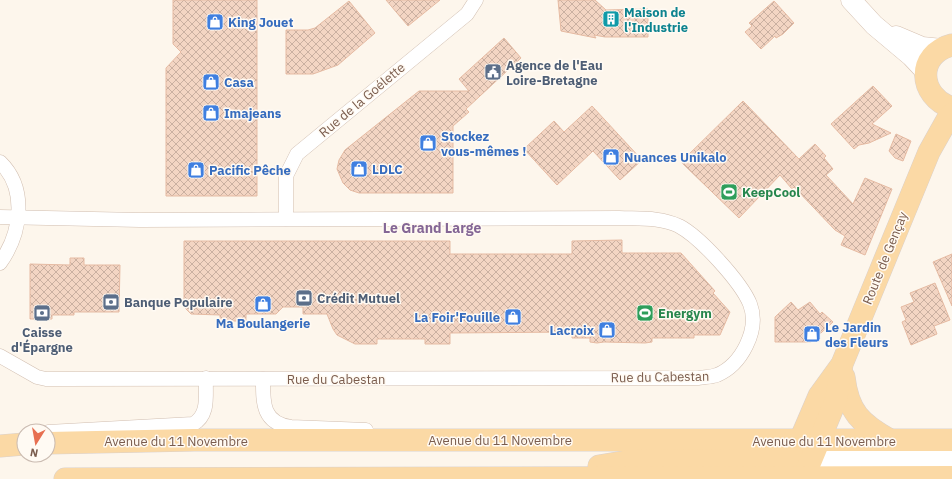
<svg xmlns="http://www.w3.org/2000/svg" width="952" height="479" viewBox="0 0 952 479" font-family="'IBM Plex Sans',sans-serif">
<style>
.building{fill:url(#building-cross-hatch);stroke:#e6bba3}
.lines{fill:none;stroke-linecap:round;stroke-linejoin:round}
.street-casing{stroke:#d1beb0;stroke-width:15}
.secondary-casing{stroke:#d6c0b0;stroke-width:21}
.primary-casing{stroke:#dad1cd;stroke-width:23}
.street{stroke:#fff;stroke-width:14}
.secondary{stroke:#fff;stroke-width:20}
.primary{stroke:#fbd9a5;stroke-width:22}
.labels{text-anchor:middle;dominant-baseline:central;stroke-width:3;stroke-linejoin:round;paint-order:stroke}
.culture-label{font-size:13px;font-weight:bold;fill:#0d838f;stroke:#fffaf3;text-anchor:start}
.shop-label{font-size:13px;font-weight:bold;fill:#366cbe;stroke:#fffaf3;text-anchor:start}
.service-label{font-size:13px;font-weight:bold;fill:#4e5e75;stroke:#fffaf3;text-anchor:start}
.street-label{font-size:13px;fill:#7a5c4d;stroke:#fffaf3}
.leisure-label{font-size:13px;font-weight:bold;fill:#27864d;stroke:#fffaf3;text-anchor:start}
.neighbourhood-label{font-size:14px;font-weight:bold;fill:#846695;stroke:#fffaf3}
</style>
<defs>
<pattern id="building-cross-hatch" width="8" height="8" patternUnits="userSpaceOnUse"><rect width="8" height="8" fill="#f3d5c3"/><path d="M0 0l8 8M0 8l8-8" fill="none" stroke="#cab0a1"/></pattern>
</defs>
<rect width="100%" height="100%" fill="#fdf6ec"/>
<g class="building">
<polygon points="173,0 257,0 257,196 166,196 166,68 181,52 173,44"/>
<polygon points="386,0 440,0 408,26"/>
<polygon points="558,0 595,0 606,10 648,9 648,37 605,37 594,35 596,38 561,31"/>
<polygon points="349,1 375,33 338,65 313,74 286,74 286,30 308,30 315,28"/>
<polygon points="774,1 794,23 783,34 776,38 775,36 761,49 745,32 752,26 749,23"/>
<polygon points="504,38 521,58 466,109 469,112 453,126 453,193 359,193 350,190 343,183 337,169 339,160 345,150 419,91 469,91 459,79"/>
<polygon points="873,86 892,106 872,124 891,133 869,143 859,145 854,149 831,124"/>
<polygon points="743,101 799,159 815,144 826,156 824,158 833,169 826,175 853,204 865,178 892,189 865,255 841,245 845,236 835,230 794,187 792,189 780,175 739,218 681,162"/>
<polygon points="592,106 642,160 620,180 593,151 557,185 524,149 554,121 564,132"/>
<polygon points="896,134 911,141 903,161 895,158 889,151"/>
<polygon points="622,240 622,253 681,253 715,291 713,293 730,312 720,335 694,335 694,338 652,338 652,342 645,343 604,342 597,343 590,342 590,338 572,338 572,332 450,333 450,344 425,344 425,339 377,339 377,344 355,344 337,335 333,329 327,314 303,314 303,307 283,307 276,314 246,314 246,321 220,321 220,315 191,314 184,307 184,241 450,241 450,254 572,254 572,241"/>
<polygon points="952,254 952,306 933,262"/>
<polygon points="70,258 84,258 84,265 120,265 119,312 74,312 74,315 52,315 52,319 30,319 30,264 70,265"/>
<polygon points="935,283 950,320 934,326 937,334 911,345 902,322 906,320 901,307 914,302 910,293"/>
<polygon points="791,302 798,310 810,302 820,314 822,312 833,322 811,342 775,342 775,317"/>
</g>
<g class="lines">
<g class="street-casing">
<g id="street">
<path d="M0,162c28,27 21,72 0,101"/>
<path d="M0,217l140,3 479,-2c20,1 41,-1 60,8 21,11 62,56 71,78 10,26 -9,61 -33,71 -6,2 -13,2 -18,3l-653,1 -9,-2 -37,-21"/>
<polyline points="286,219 286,176 297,154 467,14 476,0"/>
<path d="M263,379c0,23 -1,44 28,48l75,3"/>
<path d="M48,432l145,-8c17,-9 12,-30 13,-46"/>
</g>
</g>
<g class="secondary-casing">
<g id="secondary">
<polyline points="851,0 874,25 911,56 926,72"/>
<polyline points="896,36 922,47 942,49"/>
<polyline points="799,468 812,459 952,458"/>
</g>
</g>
<g class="primary-casing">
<g id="primary">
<path d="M952,45c-36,9 -34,51 0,63"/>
<path d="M844,377c4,35 17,47 46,63"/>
<polyline points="48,443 194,440 952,440"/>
<polyline points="0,446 24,444"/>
<polyline points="795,452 819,396 840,367"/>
<polyline points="599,466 629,461 791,460 820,440"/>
<polyline points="804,477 836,400 842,364 858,325 929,152 948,118 952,114"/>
<polyline points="65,479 952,477"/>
</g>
</g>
<use href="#street" class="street"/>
<use href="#secondary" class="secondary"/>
<use href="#primary" class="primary"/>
</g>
<defs>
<g id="building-square" transform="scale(0.9)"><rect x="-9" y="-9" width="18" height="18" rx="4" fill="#0f9aa8" stroke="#fffaf3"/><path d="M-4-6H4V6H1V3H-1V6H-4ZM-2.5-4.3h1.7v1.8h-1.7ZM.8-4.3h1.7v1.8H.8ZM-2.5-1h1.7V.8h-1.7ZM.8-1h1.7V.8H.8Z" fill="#fff"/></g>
<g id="shop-square" transform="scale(0.9)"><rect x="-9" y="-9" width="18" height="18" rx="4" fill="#3f7fe0" stroke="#fffaf3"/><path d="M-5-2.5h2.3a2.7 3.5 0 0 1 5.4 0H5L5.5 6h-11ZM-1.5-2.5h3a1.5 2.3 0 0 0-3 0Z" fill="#fff"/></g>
<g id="civic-square" transform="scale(0.9)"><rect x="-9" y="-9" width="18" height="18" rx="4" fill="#5c6f8a" stroke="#fffaf3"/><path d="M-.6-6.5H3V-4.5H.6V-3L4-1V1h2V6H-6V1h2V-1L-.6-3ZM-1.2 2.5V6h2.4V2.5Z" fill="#fff"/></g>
<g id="stadium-square" transform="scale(0.9)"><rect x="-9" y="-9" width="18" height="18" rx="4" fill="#2e9e5b" stroke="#fffaf3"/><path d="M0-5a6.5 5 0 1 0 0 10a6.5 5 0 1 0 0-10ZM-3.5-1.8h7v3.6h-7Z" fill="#fff"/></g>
<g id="bank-square" transform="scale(0.9)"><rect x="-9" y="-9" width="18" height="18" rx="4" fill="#5c6f8a" stroke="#fffaf3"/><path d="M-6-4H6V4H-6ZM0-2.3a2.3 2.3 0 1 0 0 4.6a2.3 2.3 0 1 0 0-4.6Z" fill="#fff"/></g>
</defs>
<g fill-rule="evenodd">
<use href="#building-square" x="611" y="19"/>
<use href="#shop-square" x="215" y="22"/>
<use href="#civic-square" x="493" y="72"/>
<use href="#shop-square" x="211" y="82"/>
<use href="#shop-square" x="211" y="113"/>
<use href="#shop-square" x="428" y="143"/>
<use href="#shop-square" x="611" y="157"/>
<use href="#shop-square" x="359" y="169"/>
<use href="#shop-square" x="196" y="170"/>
<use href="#stadium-square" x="729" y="192"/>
<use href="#bank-square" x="304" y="298"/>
<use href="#bank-square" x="111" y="302"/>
<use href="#shop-square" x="263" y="304"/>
<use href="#bank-square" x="42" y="313"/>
<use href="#stadium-square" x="645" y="313"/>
<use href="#shop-square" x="513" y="317"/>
<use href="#shop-square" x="607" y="330"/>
<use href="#shop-square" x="812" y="334"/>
</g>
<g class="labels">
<g class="culture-label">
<text x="624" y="12">Maison de<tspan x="624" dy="15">l'Industrie</tspan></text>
</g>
<g class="shop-label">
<text x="228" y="22">King Jouet</text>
<text x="224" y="82">Casa</text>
<text x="224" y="113">Imajeans</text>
<text x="441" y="136">Stockez<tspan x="441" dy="15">vous-mêmes !</tspan></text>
<text x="624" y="157">Nuances Unikalo</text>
<text x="372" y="169">LDLC</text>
<text x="209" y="170">Pacific Pêche</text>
<text x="500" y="317" text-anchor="end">La Foir'Fouille</text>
<text x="263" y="323" text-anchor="middle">Ma Boulangerie</text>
<text x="825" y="327">Le Jardin<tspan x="825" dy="15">des Fleurs</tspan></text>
<text x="594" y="330" text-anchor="end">Lacroix</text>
</g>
<g class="service-label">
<text x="506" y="65">Agence de l'Eau<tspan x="506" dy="15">Loire-Bretagne</tspan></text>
<text x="317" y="298">Crédit Mutuel</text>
<text x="124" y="302">Banque Populaire</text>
<text x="42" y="332" text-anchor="middle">Caisse<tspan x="42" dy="15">d'Épargne</tspan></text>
</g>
<g class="street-label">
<text transform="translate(362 100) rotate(-40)">Rue de la Goélette</text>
<text transform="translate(885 258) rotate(-68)">Route de Gençay</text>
<text transform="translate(660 377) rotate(-1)">Rue du Cabestan</text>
<text x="336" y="379">Rue du Cabestan</text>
<text x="500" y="440">Avenue du 11 Novembre</text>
<text x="176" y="441">Avenue du 11 Novembre</text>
<text x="824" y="441">Avenue du 11 Novembre</text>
</g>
<g class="leisure-label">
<text x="742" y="192">KeepCool</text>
<text x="658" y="313">Energym</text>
</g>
<g class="neighbourhood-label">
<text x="432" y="228">Le Grand Large</text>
</g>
</g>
<g transform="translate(36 443) rotate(191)"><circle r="19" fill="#fffaf3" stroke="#cabbb1"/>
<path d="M0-3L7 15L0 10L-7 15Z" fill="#e76f51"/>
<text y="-6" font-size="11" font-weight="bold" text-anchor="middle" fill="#7a5c4d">N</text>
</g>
</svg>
